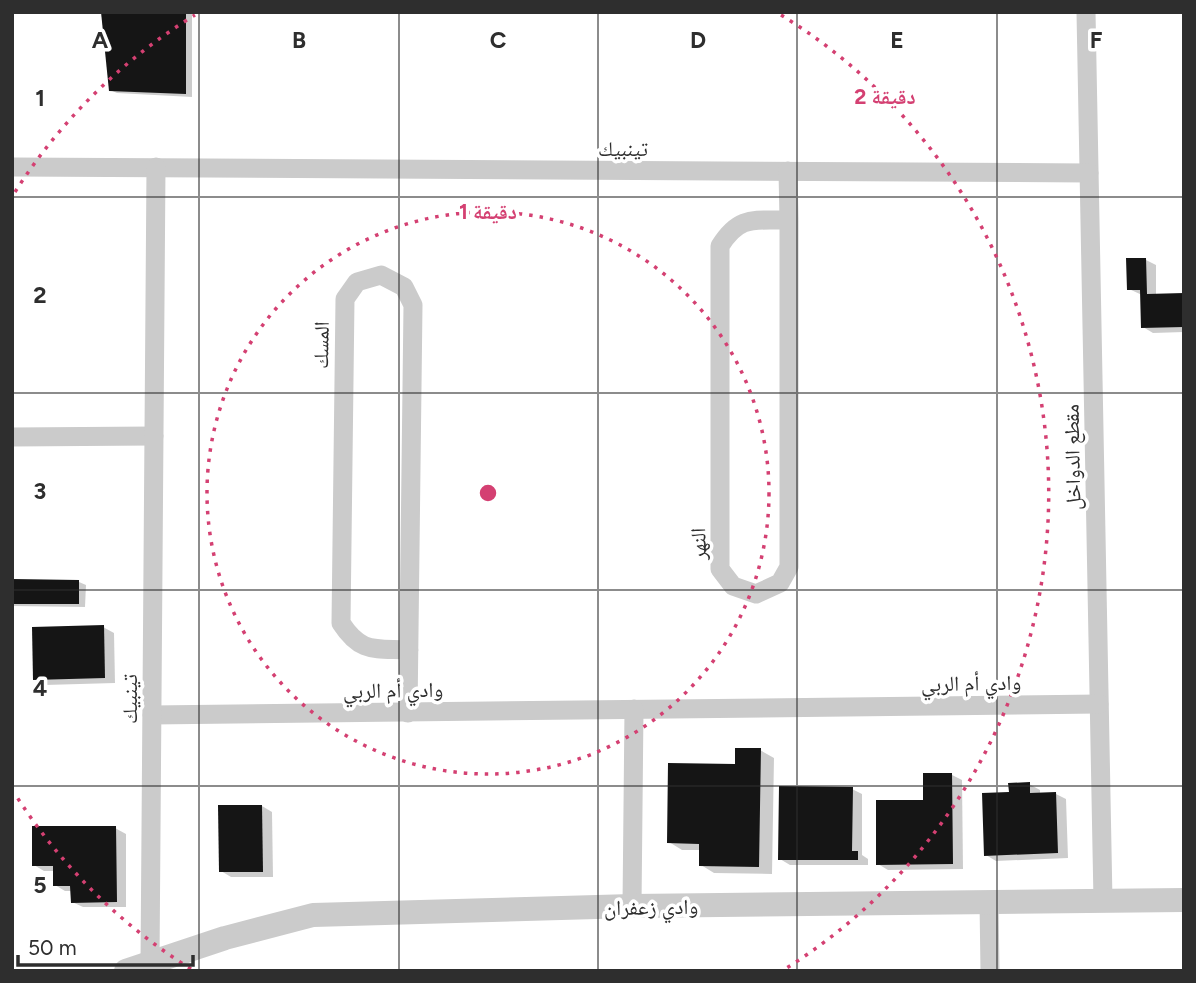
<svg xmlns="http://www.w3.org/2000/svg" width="1196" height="983" viewBox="0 0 1196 983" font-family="Figtree,'Noto Naskh Arabic',sans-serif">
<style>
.shadow{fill:#0003}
.building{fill:#151515}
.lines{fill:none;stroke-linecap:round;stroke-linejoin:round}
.minor{stroke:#cbcbcb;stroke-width:19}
.tertiary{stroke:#cbcbcb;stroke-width:24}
.grid{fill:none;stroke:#2e2e2e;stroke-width:2;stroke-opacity:0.55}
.ring{fill:none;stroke:#d44072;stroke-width:3.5;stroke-dasharray:3.5 7}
.labels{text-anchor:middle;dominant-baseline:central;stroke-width:7;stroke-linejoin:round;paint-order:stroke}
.street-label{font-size:21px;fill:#2e2e2e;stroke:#fff}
.grid-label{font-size:23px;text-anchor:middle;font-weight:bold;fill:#2e2e2e;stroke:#fff;stroke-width:7;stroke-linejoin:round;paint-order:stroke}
.centre{fill:#d44072;stroke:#fff;stroke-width:3.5}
.ring-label{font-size:21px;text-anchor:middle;font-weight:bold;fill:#d44072;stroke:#fff;stroke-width:7;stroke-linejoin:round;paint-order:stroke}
</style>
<rect width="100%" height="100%" fill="#fff"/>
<g class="shadow">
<polygon points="102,12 192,12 192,97 117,93 110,90"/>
<polygon points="1146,260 1156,265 1156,296 1184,295 1184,332 1153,333 1143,327 1142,295 1129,289"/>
<polygon points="12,581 79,582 86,585 85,607 12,606"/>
<polygon points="103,627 114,633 115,683 45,685 35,679"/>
<polygon points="760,750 774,758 772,874 714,873 701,865 701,850 682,850 669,842 737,766"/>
<polygon points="952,775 962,780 963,869 888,870 878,864 925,802"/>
<polygon points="1029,784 1040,790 1040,794 1056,794 1066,799 1068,858 996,861 986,855 1010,793"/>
<polygon points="852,789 862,794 862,855 868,859 868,865 790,865 780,859"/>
<polygon points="262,806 272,812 273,877 231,877 221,871"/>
<polygon points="115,828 126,834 126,907 83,907 72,902 72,891 65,891 55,885 54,871 44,871 34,865"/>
</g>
<g class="building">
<polygon points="101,12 186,12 186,94 109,91"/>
<polygon points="1126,258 1146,258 1147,294 1184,293 1184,327 1141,328 1140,290 1127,290"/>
<polygon points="12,579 79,580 79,604 12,604"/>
<polygon points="104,625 105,678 33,680 32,627"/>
<polygon points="735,748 761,748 759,867 699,866 699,844 667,843 668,763 735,764"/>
<polygon points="923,773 952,773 953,864 876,865 876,800 923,800"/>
<polygon points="1030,782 1030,793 1056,792 1058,853 984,856 982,793 1009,792 1008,783"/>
<polygon points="779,786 853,787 852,851 858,851 858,860 778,860"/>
<polygon points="218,805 262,805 263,872 219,872"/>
<polygon points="32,826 116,826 117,902 71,903 70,886 53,886 53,866 32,866"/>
</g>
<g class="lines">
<g class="minor">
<polyline points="1086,12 1103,901"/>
<polyline points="12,167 1089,173"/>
<path d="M788,171l1,49v347l-9,16 -24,11 -23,-8 -13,-17v-323c20,-32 35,-25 69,-26"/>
<polyline points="12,437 154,436"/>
<path d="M408,713l5,-408 -9,-18 -23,-12 -24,7 -12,17 -4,324c20,31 34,25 68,27"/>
<polyline points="152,715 1099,704"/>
<polyline points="989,902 990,971"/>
<polyline points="632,906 634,709"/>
<polyline points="150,963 156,167"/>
</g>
<polyline class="tertiary" points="126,971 225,938 313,915 632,906 1184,900"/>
</g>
<path class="grid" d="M199,12v959M399,12v959M598,12v959M797,12v959M997,12v959M12,197h1172M12,393h1172M12,590h1172M12,786h1172"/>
<g class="ring">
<circle cx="488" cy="493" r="281"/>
<path d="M191 969A561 561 0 0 1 15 794M15 192A561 561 0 0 1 195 15M781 15A561 561 0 0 1 785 969"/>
</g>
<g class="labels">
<g class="street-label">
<text x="623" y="148">تينبيك</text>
<text transform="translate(321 345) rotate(-89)">المسك</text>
<text transform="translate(1072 457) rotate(-91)">مقطع الدواخل</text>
<text transform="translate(698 544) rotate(-91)">النهر</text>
<text transform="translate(971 683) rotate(-1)">وادي أم الربي</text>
<text transform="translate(393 690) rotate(-1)">وادي أم الربي</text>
<text transform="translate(129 699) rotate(-90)">تينبيك</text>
<text transform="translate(651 907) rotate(-1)">وادي زعفران</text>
</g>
</g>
<g class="grid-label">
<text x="100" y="48">A</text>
<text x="299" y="48">B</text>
<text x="498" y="48">C</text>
<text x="698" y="48">D</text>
<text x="897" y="48">E</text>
<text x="1096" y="48">F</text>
<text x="40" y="106">1</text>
<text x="40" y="303">2</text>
<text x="40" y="499">3</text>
<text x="40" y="696">4</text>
<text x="40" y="893">5</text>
</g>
<circle cx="488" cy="493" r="10" class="centre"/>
<g class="ring-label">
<text x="885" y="104">2 دقيقة</text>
<text x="488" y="219">1 دقيقة</text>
</g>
<rect width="1196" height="983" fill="none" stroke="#2e2e2e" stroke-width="28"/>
<path d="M18 955v10h175v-10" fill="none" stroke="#2e2e2e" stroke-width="3.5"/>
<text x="28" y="955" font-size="21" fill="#2e2e2e" stroke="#ffffff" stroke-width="5" paint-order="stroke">50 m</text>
</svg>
